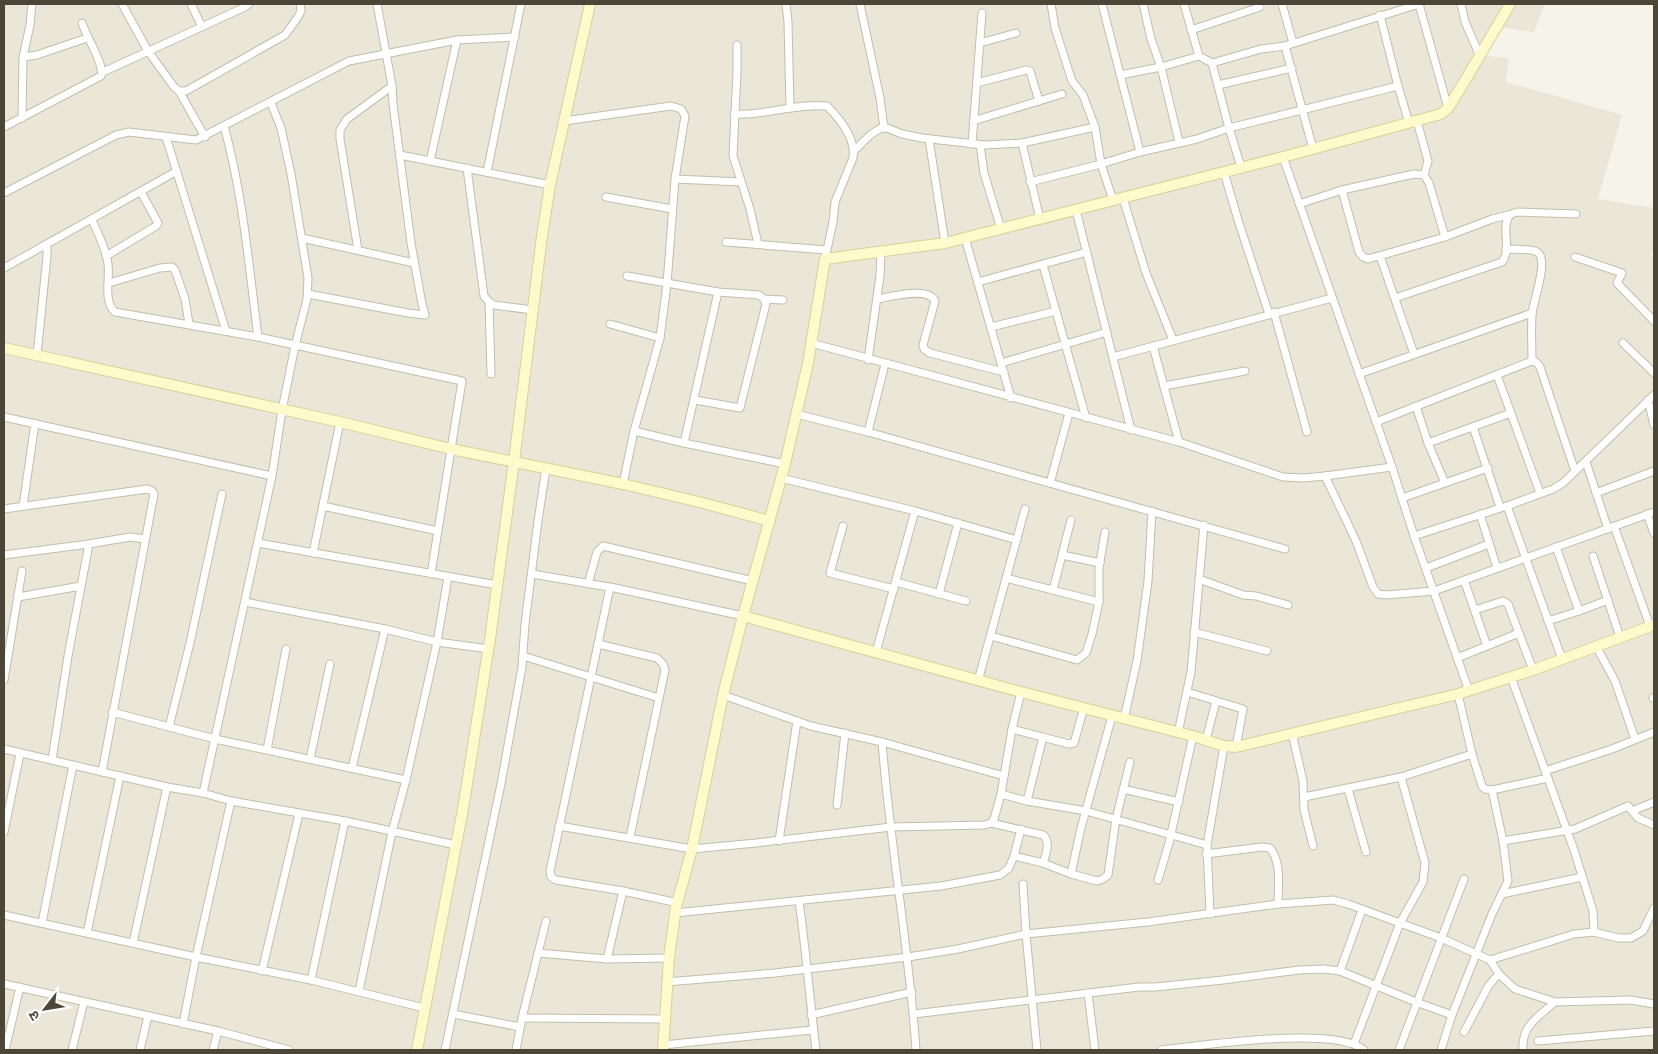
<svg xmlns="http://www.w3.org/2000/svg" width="1658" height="1054" viewBox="0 0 1658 1054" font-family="'Open Sans','Noto Sans Devanagari',sans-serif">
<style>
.residential{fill:#eae7d8}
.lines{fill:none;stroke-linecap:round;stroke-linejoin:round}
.street-casing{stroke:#c2beac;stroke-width:9}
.secondary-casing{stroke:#d8d098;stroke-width:12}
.street{stroke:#fff;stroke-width:7}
.secondary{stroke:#fffacb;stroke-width:10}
</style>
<rect width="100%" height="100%" fill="#f6f4ea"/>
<polygon class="residential" points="4,4 1545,4 1534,32 1494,26 1475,55 1509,58 1506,82 1622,115 1598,199 1654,208 1654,249 1651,255 1654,260 1654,1050 4,1050"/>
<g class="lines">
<g class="street-casing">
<g id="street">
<polyline points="122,4 148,51 174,87 179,91 186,91 285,35 298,17 301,11 300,4"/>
<polyline points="191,4 202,27"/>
<polyline points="786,4 788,22 790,108"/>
<polyline points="860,4 880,98 884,128"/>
<polyline points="1051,4 1055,28 1072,81 1083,95 1095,127 1101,164 1113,200"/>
<polyline points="1102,4 1140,152"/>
<polyline points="1143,4 1151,39 1161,67 1179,142"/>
<polyline points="1184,4 1199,56 1212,63 1229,128 1241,167"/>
<polyline points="1282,4 1293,43"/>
<polyline points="1461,4 1465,22 1480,56"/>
<polyline points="1380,15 1398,86 1409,123"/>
<polyline points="1191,30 1260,7"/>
<polyline points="980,43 1016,33"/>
<polyline points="737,45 737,71 733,156 750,209 758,244"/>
<polyline points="1285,46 1313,149"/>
<polyline points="23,57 37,55 87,38"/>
<polyline points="1212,63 1261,49 1285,46 1419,4 1448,108"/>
<polyline points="103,72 245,7 249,4"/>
<polyline points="1120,75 1161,67 1199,56"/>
<polyline points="977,83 1026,70 1030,71 1039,101"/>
<polyline points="1218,85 1292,68"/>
<polyline points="179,91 205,137"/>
<path d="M734,114c31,2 62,-11 93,-8 13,13 29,33 26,52l-18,44 -2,20 -8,37"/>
<polyline points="22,118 23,57 30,25 32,4"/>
<polyline points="564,121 671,106 681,109 685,116 675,179 667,284 660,338 634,431 623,484"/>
<polyline points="973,121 1062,94"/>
<polyline points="1417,121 1428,161 1424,175"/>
<path d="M224,126c19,68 25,141 34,211"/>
<path d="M4,127l97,-51c4,-11 -15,-40 -19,-53"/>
<polyline points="166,137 226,331"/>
<polyline points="929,139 945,243"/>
<polyline points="1022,143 1040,219"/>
<polyline points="972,144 982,13"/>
<polyline points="980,145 984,173 1001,229"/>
<polyline points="854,151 870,135 881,128 887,128 902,134 922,138 984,145 1022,143 1095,127"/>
<polyline points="400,155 550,185"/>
<polyline points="1283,157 1392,467 1414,536 1469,691"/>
<polyline points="430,161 457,40"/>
<polyline points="467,168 484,296 489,302 494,305 532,310"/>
<polyline points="487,172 521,4"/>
<polyline points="1224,172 1238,220 1269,314"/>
<polyline points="675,179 741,182"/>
<polyline points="1030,182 1101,164 1140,152 1197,139 1229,128 1398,86"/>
<polyline points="1342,190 1359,252 1363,257 1368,259 1445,237 1492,219 1508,215"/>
<polyline points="4,193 116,135 129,132 196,140 349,61 457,40 515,37"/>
<polyline points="606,197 672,209"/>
<polyline points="1123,198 1146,273 1173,340"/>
<polyline points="1299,204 1342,190 1414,174 1424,175 1429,183 1445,237"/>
<polyline points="1076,210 1131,430"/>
<path d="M92,220c6,14 14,28 16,44 2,15 -5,38 7,48l143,25 204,44 -31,193"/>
<polyline points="302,238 414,263"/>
<polyline points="965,238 1011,398"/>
<polyline points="726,242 826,250"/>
<path d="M1506,249c8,1 24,-1 31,3 13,7 -5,52 -5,63 -1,16 0,31 0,46"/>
<polyline points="358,250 340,139 340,130 347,119 392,86"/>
<polyline points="106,256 156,226 158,223 141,192"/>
<polyline points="1380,256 1414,354"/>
<polyline points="1575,257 1622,273 1617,283 1654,321"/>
<polyline points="1043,265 1086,418"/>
<polyline points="4,268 177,171"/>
<polyline points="627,276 718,292 759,295 764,299 766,304 740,408 695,400"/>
<polyline points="978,282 1087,252"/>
<polyline points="109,283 160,268 172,267 175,270 185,299 189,324"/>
<polyline points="308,294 408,313 425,315 422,304 411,243 393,104 392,86 377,4"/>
<path d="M1395,298l107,-36c11,-13 -3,-36 9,-48l6,-2 59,2"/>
<polyline points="764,299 783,300"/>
<path d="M877,299c13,-2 52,-13 58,2l-12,44 1,4 6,4 74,19"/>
<polyline points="489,302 491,374"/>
<polyline points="1274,312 1307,432"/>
<polyline points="610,324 660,338"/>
<polyline points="991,327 1056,311"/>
<polyline points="811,343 1179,442 1283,477 1304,478 1325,476 1392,467"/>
<polyline points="1623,343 1654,373"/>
<polyline points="1153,346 1179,442"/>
<polyline points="37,355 47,256 47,244"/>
<polyline points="1113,357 1332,298"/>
<polyline points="868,360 880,276 881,252"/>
<polyline points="1001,363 1107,332"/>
<polyline points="1359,374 1532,313"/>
<polyline points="1497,375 1540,493"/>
<polyline points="1164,386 1245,371"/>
<polyline points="1648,400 1654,425"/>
<polyline points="1416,406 1428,443 1445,483 1488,468"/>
<polyline points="796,414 868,432 1285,549"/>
<polyline points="4,417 272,476"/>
<polyline points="1376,422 1532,361 1536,362 1540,367 1575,471"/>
<polyline points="1473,427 1500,507"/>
<polyline points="634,431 684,443 785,464"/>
<polyline points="868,432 885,364"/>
<polyline points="684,443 718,292"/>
<polyline points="1428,443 1511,413"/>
<polyline points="1586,462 1608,529"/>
<polyline points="1325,476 1356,541 1373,587 1378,594 1386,595 1434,591 1654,512"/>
<polyline points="781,478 915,511 1017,540"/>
<polyline points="1050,483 1069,413"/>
<polyline points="1596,493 1654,471"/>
<polyline points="1402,498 1445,483"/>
<polyline points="23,506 35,423"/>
<polyline points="323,506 438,531"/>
<polyline points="1507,506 1562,659"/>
<polyline points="4,509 147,489 152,491 154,494 102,772"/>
<polyline points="1480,514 1497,568"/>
<polyline points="1647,514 1654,533"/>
<polyline points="843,526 830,573 894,589"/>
<polyline points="1614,526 1650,626"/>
<polyline points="1414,536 1507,506 1553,489 1563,483 1654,395"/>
<polyline points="258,543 497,585"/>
<polyline points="1556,547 1579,611 1608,600"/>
<polyline points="313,553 340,422"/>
<polyline points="4,555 89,544 130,537 145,539"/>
<polyline points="1062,555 1100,563"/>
<polyline points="1593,556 1620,637"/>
<polyline points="1426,568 1489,544"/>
<polyline points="532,574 615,588 743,616"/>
<polyline points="1006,578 1099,602"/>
<polyline points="1199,579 1243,595 1256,596 1288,605"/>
<polyline points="1464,580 1487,646"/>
<polyline points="896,582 966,601"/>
<polyline points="588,584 597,552 603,546 753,581"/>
<polyline points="610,587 550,871 551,877 556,880 623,891 678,903"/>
<polyline points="1053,590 1071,520"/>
<polyline points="939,594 958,523"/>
<polyline points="18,597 81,586"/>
<polyline points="245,602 385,629 437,642 489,649"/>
<polyline points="1475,610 1503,601 1508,604 1533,670"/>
<polyline points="1548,621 1579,611"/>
<polyline points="1194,632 1267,651"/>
<polyline points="991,636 1077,660 1086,653 1092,634 1099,602 1099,568 1105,532"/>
<polyline points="598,644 657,658 663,664 665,670 630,837"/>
<polyline points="1596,646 1615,681 1635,739"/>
<polyline points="876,652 915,511"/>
<polyline points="523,656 659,698"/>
<polyline points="1457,658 1519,633"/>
<polyline points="1511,677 1574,850 1593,911 1594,932"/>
<polyline points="4,680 22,571"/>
<polyline points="978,681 1025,509"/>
<polyline points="1187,692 1243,709 1236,747"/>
<polyline points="1458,694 1472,754 1482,786 1485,789 1492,790 1548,778"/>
<polyline points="723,695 811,726 882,742 1004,776"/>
<polyline points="1653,698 1654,698"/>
<polyline points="112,712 215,739 406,780"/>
<polyline points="1124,719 1137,661 1148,581 1152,511"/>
<polyline points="169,727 190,643 222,494"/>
<polyline points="1012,729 1069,744 1074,743 1084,708"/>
<polyline points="1178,733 1191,672 1204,525"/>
<polyline points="1292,733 1303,781 1304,810 1313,846"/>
<polyline points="1206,740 1216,701"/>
<path d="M882,742c8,103 27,205 34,308"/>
<polyline points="4,749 167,787 203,793 231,801 345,821 456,845"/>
<polyline points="267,750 286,649"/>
<polyline points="310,759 330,664"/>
<polyline points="52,760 68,656 89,544"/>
<polyline points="352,768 385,629"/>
<polyline points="1545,771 1612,749 1654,732"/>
<polyline points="1123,789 1179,802"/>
<polyline points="1348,789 1366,852"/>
<polyline points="203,793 272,476 282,410 295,346 307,299 308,278 291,174 281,128 271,103"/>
<polyline points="1001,794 1027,801 1086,811 1207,845"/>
<polyline points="1304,797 1401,777 1472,754"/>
<polyline points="1027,801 1043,737"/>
<polyline points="837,805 845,733"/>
<polyline points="1632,811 1654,802"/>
<path d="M991,823l52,12c8,7 3,19 0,28"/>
<polyline points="559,826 692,849 756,843 891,827 985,825 991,823 994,819 1001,794 1012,729 1021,692"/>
<polyline points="4,832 20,754"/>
<polyline points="779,841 797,721"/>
<polyline points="1503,841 1575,829 1628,806 1638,818 1654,825"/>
<path d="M1206,854l56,-7 8,1c12,15 8,38 8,56"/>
<polyline points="1014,856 1043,863 1071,874 1097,881 1103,879 1108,875 1116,819 1130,762"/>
<polyline points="1071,874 1081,828 1112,716"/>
<polyline points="1158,880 1169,843 1193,736"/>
<polyline points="1023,884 1026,934 1037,1050"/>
<polyline points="1502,894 1582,877"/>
<path d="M799,901c7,50 11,100 17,149"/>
<polyline points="675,913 941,886 1000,875 1009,868 1014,856 1021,829"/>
<polyline points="1210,914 1207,845 1224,746"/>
<polyline points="4,915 196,957 311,980 424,1008"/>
<polyline points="42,923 73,765"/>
<polyline points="87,933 120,776"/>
<polyline points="133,943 167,787"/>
<polyline points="538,953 607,959 669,958"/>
<polyline points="607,959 623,891"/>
<polyline points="1490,960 1499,974 1515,989 1555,1002 1631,1000 1654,1004"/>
<polyline points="262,971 299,814"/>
<polyline points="1340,971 1362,910"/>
<polyline points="311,980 345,821"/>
<polyline points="666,982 775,973 908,957 958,949 1026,934 1148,922 1278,904 1333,900 1348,904 1441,938 1490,960 1574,934 1594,932 1618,938 1631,938 1643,931 1654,908"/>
<polyline points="4,984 218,1031 289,1050"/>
<polyline points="359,991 392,832 406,780 437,642 448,577"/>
<polyline points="1088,993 1095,1050"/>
<polyline points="453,1014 520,1027"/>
<polyline points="914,1014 1139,987 1155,987 1223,980 1299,970 1324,969 1340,971 1416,1002 1452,1015"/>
<polyline points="811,1015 912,992"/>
<polyline points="522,1018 664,1019"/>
<polyline points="183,1024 196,957 231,801"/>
<polyline points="1464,1032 1489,985 1499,974"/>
<polyline points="1538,1041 1654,1031"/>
<polyline points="1354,1044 1400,923 1423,882 1425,863 1401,777"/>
<polyline points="663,1045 812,1030"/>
<polyline points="5,1050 20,987"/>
<polyline points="72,1050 84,1002"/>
<polyline points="140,1050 148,1016"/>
<polyline points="213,1050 218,1031"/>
<polyline points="445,1050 501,784 522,667 525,624 538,521 546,468"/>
<polyline points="516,1050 522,1018 546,921"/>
<path d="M1161,1050c42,-4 173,-25 203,0"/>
<polyline points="1399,1050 1464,879"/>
<polyline points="1441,1050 1452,1015 1492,914 1508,881 1503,841 1492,790"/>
<path d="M1523,1050c-2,-24 15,-33 32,-48"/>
</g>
</g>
<g class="secondary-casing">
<g id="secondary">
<polyline points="4,348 340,422 451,449 623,484 703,503 770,521"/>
<polyline points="743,616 1021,692 1193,736 1224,746 1236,747 1458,694 1533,670 1654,625"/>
<polyline points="417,1050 463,809 490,639 514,461 542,236 550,185 590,4"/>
<polyline points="663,1050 669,958 676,907 692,849 723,695 743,616 785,464 808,363 825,259 945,243 1283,157 1441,114 1448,108 1463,84 1510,4"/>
</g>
</g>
<use href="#street" class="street"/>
<use href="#secondary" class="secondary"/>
</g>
<rect width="1658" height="1054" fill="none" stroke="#4b4638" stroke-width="10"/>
<g transform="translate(45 1009) rotate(239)" stroke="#ffffff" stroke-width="4" paint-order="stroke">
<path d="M0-4L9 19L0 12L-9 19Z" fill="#4b4638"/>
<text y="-8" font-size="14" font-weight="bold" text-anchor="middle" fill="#4b4638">उ</text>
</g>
</svg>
